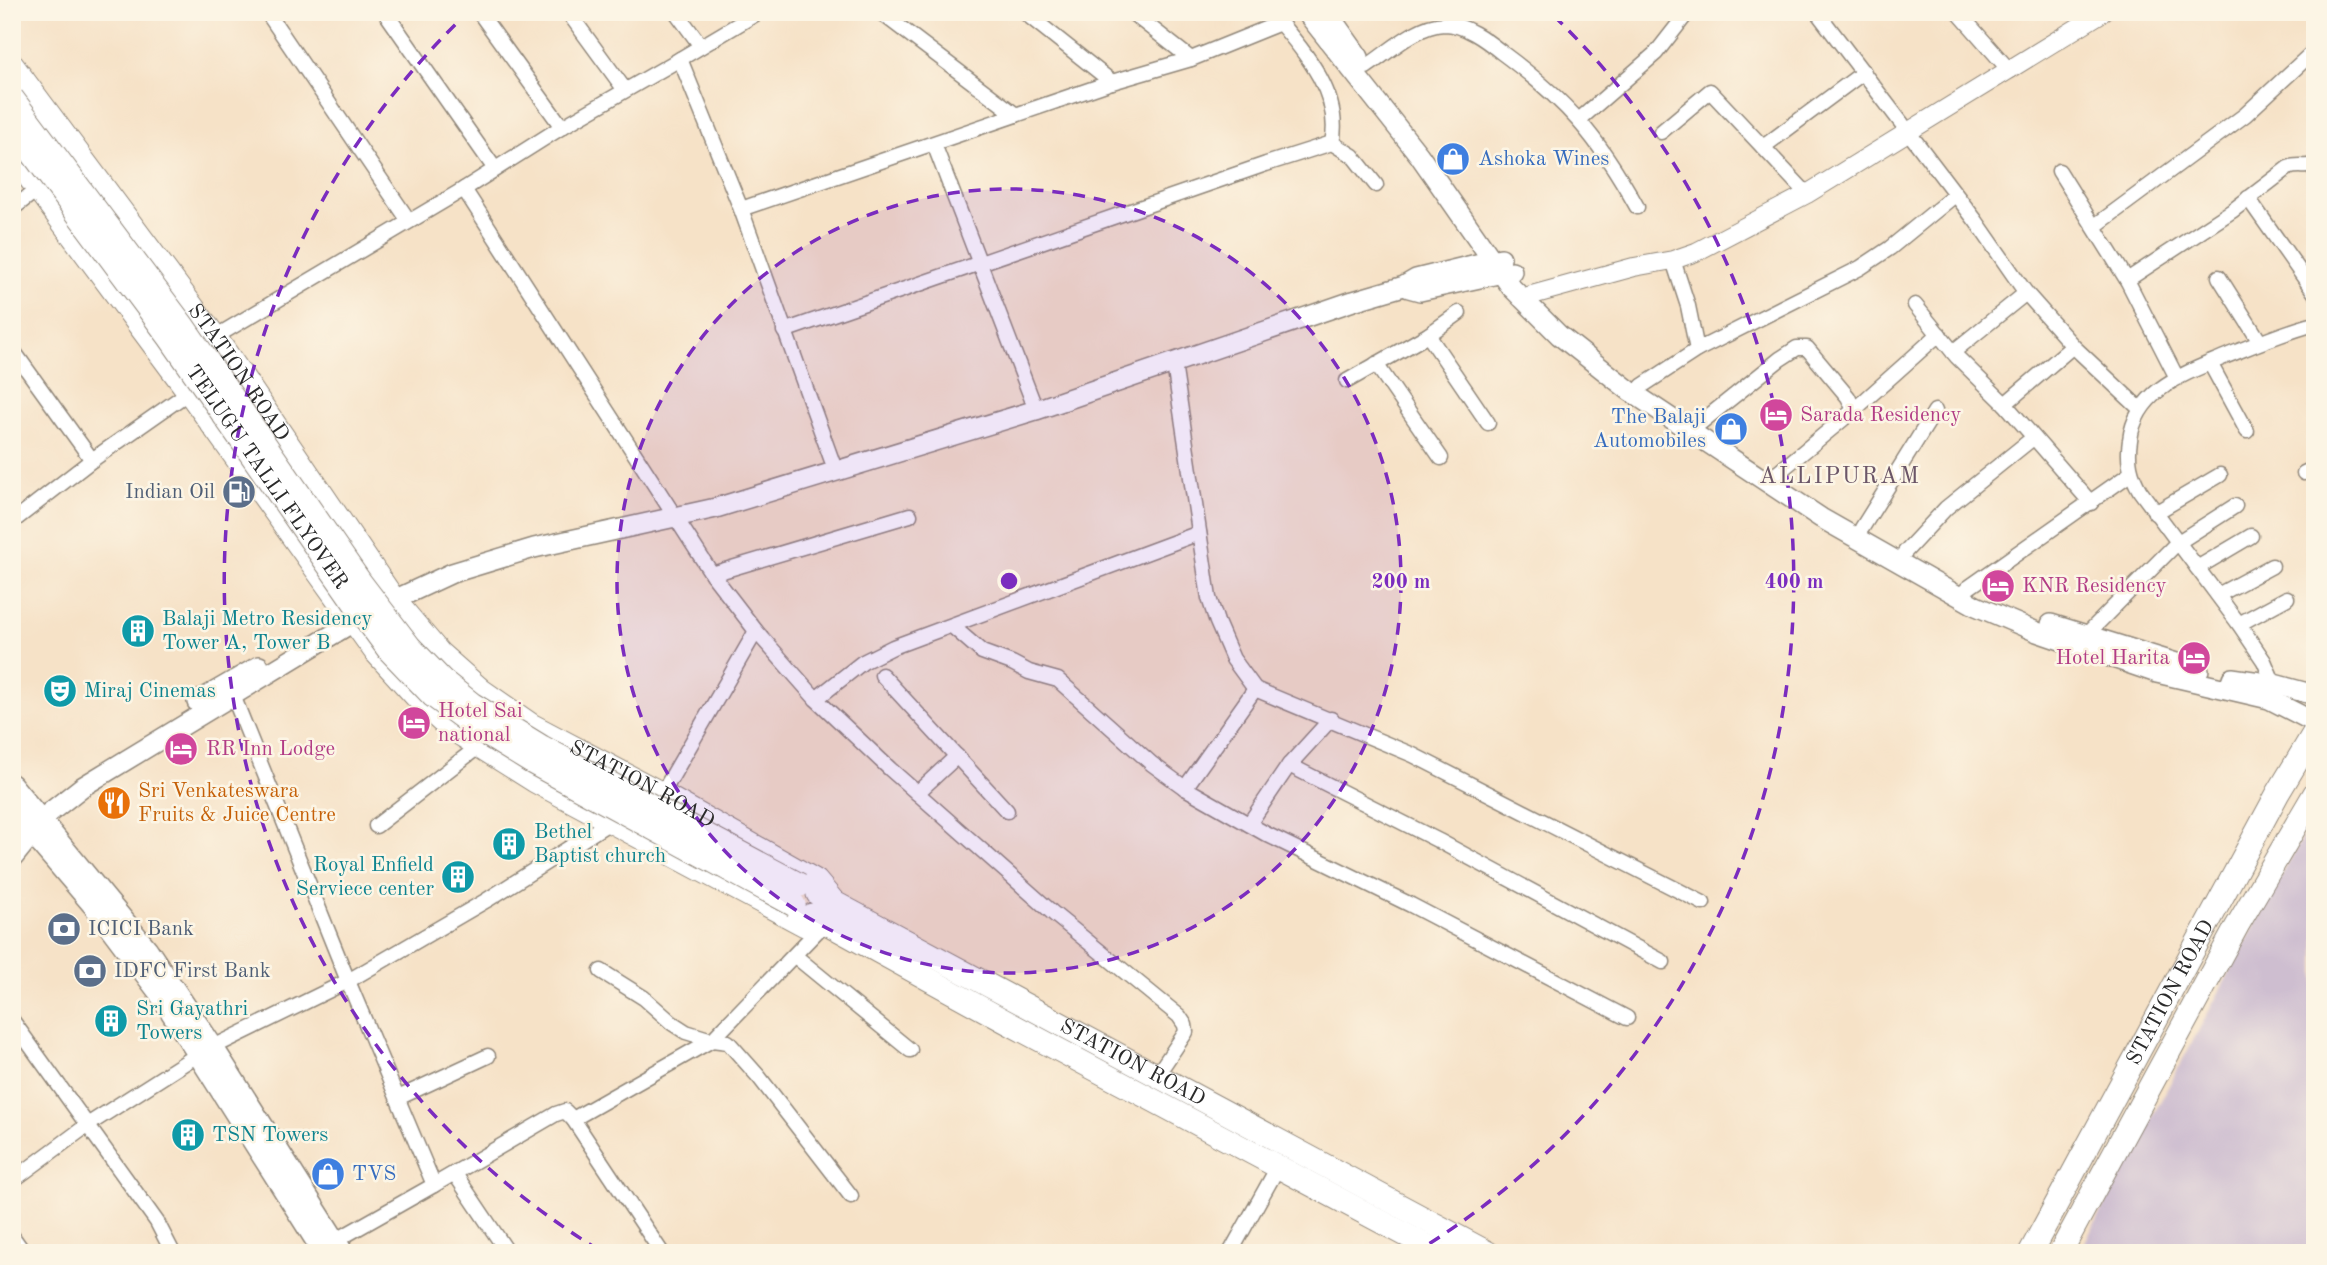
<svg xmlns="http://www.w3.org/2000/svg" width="2327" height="1265" viewBox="0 0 2327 1265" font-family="'Old Standard TT',serif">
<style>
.railway{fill:#cebed0}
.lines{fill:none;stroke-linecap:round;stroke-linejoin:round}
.minor-casing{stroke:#908679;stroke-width:17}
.tertiary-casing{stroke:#908679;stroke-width:20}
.secondary-casing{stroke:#908679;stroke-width:22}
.primary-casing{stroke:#908679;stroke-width:25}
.minor{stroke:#fff;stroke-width:14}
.tertiary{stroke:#fff;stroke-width:18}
.secondary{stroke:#fff;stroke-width:19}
.primary{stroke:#fff;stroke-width:23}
.primary-bridge-casing{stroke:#908679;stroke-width:25;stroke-linecap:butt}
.primary-bridge{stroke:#fff;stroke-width:23}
.ring{fill:none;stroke:#7b2cbf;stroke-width:3.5;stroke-dasharray:12 9}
.labels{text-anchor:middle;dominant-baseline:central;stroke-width:5;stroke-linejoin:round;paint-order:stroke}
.shop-label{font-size:21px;fill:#366cbe;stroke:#fcf5e5;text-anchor:start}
.street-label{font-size:21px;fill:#2b2b2b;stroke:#fcf5e5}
.hotel-label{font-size:21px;fill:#b23c85;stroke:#fcf5e5;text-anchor:start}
.service-label{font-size:21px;fill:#4e5e75;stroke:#fcf5e5;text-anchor:start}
.culture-label{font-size:21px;fill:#0d838f;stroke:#fcf5e5;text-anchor:start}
.food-label{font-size:21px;fill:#c56008;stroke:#fcf5e5;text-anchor:start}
.neighbourhood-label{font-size:23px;letter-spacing:2px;fill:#6b5668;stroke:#fcf5e5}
.centre{fill:#7b2cbf;stroke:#fcf5e5;stroke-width:3.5}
.ring-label{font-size:21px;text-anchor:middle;font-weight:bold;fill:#7b2cbf;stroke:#fcf5e5;stroke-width:5;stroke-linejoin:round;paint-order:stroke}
</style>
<rect width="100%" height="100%" fill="#fcf5e5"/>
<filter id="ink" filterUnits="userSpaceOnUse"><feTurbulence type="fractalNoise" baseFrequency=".0143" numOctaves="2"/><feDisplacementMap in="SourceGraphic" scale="14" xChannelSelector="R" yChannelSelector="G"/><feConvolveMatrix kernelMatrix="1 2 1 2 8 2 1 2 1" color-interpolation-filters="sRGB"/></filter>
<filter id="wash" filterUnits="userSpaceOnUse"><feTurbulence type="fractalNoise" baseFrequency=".00686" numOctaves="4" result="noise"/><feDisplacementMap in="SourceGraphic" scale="28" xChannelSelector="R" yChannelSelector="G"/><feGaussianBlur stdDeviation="1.57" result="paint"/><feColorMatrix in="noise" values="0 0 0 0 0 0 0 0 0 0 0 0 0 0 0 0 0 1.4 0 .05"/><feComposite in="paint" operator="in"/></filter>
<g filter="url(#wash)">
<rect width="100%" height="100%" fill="#f6e2c7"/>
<polygon class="railway" points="2315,826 2315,1253 2079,1253 2304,834"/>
</g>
<g filter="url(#ink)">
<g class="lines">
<g class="minor-casing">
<g id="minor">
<polyline points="267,12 409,221"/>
<polyline points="385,12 495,169"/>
<polyline points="479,12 562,127"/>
<polyline points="568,12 625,90"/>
<polyline points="676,12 701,46"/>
<polyline points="759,12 680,59 741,209 836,472"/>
<polyline points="880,12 1016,115"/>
<polyline points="1131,12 1191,59"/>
<path d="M1271,12c30,36 72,81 61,131"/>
<polyline points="1817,12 1976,221 2026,293 2073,346 2139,408"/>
<polyline points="1958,12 2010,71"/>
<path d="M1366,67c22,-14 50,-42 78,-43 21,0 42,16 57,28 65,48 97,84 136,155"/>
<polyline points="1112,82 1191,59 1280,23"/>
<polyline points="1580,119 1656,53 1688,12"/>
<polyline points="1661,132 1710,91 1807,194"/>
<polyline points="934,144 1036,410"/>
<polyline points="1763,147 1864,72"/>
<polyline points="2059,171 2127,280 2177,378"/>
<polyline points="464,189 712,574 756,631 816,699 890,769 1054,914 1179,1016 1185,1025 1186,1032 1157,1075"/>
<polyline points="2248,198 2315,293"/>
<polyline points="12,209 38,189"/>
<polyline points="741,209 1112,82 1024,12"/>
<polyline points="2095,226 2245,115 2315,50"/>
<polyline points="2219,277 2260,342"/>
<path d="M2127,280l105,-69 56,-43c10,-4 17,0 27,-3"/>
<polyline points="1915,305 1957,357 2005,404 2091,503"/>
<polyline points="784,331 1266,164 1332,143 1353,156 1376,185"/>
<polyline points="1428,335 1488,423"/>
<polyline points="215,337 464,189 562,127 680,59"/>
<polyline points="12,349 92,460 189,392"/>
<polyline points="1697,350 1860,268 1890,248 1955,195"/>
<polyline points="1953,352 2026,293"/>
<polyline points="2210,363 2247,431"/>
<polyline points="1174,364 1209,598 1217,622 1233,659 1255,689 1413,755 1703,903"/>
<polyline points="1376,364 1441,458"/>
<polyline points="1347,381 1428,335 1459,313"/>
<polyline points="1642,386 1697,350 1688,306 1673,260"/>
<polyline points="2005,404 2073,346"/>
<polyline points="1854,410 1939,334"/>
<polyline points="1689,432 1780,359 1797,348 1807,348 1848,397 1854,410 1774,476"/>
<polyline points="2304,473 2315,468"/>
<polyline points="2155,513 2220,475"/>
<polyline points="12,522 92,460"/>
<polyline points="1862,528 1935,411"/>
<polyline points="1905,552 1946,508 2033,438"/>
<polyline points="2197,568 2251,536"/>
<polyline points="712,574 910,515"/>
<polyline points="2218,595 2272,566"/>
<polyline points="1959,597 1968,588 2130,474"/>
<polyline points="2239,624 2287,598"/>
<polyline points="952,626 982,652 1012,663 1029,672 1058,680 1152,764 1185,788 1266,834 1411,905 1627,1018"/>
<polyline points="2086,635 2177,543 2235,506"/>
<polyline points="882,675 1007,811"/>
<path d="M2274,684l-10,-23 -25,-37 -99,-133c-10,-17 -13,-31 -10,-51 6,-50 54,-66 94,-83 30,-12 60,-25 91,-33"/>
<polyline points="230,688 348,981 434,1185 328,1245"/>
<polyline points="816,699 863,662 893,647 1199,533"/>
<polyline points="1289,765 1439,841 1663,962"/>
<polyline points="1185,788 1255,689"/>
<polyline points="917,793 957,756"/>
<polyline points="662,794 756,631"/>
<polyline points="1249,824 1289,765 1331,719"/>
<polyline points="376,826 478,747"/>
<polyline points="795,956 910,1050"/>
<polyline points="601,971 644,998 672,1023 686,1032 712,1040 728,1042 759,1077 851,1196"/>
<polyline points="12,1020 157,1222 173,1253"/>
<polyline points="398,1098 488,1056"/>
<polyline points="573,1119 712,1040 825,923"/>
<polyline points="455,1174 508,1253"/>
<polyline points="12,1181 89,1124 197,1055 348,981 487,900 610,822"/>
<polyline points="434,1185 556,1114 565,1111 573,1119 662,1253"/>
<polyline points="12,1236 24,1253"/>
<polyline points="1230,1253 1278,1167"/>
</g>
</g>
<g class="tertiary-casing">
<polyline id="tertiary" points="1521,298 1634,267 1673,260 1696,252 1807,194 2103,12"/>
</g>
<g class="secondary-casing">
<g id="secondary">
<polyline points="1306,12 1419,155 1511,287 1559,335 1630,391 1821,518 1976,606 2037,632 2157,673 2269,699 2314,722"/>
<polyline points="1327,12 1359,57"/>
<polyline points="1409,288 1420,291 1512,271"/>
<polyline points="394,600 452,573 534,548 716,508 1036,410 1353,301 1404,286 1416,279 1501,258"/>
<polyline points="2051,624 2199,670"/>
<polyline points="2232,678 2274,684 2315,695"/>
<polyline points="197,702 259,666"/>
<polyline points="12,784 148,949 213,1046 344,1253"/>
<polyline points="12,811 93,906 157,991 323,1253"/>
<polyline points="12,859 49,813 82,787 345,627 352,618"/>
<polyline points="1455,1235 1455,1253"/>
</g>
</g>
<g class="primary-casing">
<g id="primary">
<path id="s1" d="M12,65l203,272 179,263 45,53 43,38 49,34 131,69 154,87 16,19"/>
<polyline points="12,154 189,392 375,651 425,706 446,725 535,781 805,925 826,922"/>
<path id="s2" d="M818,894l670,359"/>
<polyline points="812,915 1005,1021 1440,1253"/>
<path id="s3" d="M2030,1253l248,-460 36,-60"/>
<polyline points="2060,1253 2237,926 2315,793"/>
</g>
</g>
<use href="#minor" class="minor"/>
<use href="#tertiary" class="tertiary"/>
<use href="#secondary" class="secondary"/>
<use href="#primary" class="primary"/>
<g class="primary-bridge-casing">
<g id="primary-bridge">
<polyline points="12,98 184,327 361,583 410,647 442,680 472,704 542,747 800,885"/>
<path id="s4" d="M12,126l158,212 193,277 25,34 45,47 46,34 52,32 263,143"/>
</g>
</g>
<use href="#primary-bridge" class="primary-bridge"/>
</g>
</g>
<circle cx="1009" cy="581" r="392" fill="#7b2cbf" fill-opacity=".12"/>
<g class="ring">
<circle cx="1009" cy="581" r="392"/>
<path d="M599 1250A785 785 0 0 1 464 16M1554 16A785 785 0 0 1 1419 1250"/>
</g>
<defs>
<g id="shop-disc" transform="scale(1.75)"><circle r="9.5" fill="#3f7fe0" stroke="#fcf5e5"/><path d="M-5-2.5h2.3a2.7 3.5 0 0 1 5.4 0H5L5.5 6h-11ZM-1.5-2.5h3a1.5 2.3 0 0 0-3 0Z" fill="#fff"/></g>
<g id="hotel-disc" transform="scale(1.75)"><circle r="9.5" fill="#d1479c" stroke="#fcf5e5"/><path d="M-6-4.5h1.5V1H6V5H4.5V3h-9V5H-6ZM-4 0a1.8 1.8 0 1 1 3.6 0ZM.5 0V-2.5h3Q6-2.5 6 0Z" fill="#fff"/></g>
<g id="fuel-disc" transform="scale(1.75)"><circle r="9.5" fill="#5c6f8a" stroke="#fcf5e5"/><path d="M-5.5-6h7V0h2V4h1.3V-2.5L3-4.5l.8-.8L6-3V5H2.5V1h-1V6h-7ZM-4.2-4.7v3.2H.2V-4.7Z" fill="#fff"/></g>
<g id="building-disc" transform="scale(1.75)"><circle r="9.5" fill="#0f9aa8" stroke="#fcf5e5"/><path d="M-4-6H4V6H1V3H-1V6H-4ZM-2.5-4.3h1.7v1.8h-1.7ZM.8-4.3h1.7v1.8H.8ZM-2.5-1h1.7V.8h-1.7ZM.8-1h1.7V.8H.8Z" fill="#fff"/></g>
<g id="theatre-disc" transform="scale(1.75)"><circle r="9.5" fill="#0f9aa8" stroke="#fcf5e5"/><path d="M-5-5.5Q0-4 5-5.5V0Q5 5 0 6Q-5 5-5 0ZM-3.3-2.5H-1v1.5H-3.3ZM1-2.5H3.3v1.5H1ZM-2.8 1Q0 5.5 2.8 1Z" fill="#fff"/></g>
<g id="restaurant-disc" transform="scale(1.75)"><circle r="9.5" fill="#e8710a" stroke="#fcf5e5"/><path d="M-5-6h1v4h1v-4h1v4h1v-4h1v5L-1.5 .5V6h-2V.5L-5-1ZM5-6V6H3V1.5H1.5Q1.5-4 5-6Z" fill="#fff"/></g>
<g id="bank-disc" transform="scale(1.75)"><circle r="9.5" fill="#5c6f8a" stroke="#fcf5e5"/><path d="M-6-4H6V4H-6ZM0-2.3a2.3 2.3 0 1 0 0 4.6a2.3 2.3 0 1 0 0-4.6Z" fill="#fff"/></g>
</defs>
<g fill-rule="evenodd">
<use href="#shop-disc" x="1453" y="159"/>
<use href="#hotel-disc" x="1776" y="415"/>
<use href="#shop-disc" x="1731" y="429"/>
<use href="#fuel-disc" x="239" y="492"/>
<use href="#hotel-disc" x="1998" y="586"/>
<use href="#building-disc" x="138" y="631"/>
<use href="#hotel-disc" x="2194" y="658"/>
<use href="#theatre-disc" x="60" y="691"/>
<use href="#hotel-disc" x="414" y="723"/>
<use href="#hotel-disc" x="181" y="749"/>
<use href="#restaurant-disc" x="114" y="803"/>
<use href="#building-disc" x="509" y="844"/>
<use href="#building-disc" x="458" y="877"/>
<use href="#bank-disc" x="64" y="929"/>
<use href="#bank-disc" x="90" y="971"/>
<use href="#building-disc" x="111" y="1021"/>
<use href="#building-disc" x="188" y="1135"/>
<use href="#shop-disc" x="328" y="1174"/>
</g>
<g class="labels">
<g class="shop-label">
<text x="1478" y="159">Ashoka Wines</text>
<text x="1706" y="417" text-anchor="end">The Balaji<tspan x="1706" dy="24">Automobiles</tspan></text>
<text x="352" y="1174">TVS</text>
</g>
<g class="street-label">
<text stroke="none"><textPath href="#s1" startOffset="382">STATION ROAD</textPath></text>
<text stroke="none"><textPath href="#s4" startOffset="434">TELUGU TALLI FLYOVER</textPath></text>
<text stroke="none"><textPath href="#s1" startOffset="970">STATION ROAD</textPath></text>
<text stroke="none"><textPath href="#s3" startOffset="296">STATION ROAD</textPath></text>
<text stroke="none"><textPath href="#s2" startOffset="357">STATION ROAD</textPath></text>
</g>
<g class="hotel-label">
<text x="1800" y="415">Sarada Residency</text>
<text x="2022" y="586">KNR Residency</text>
<text x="2170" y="658" text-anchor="end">Hotel Harita</text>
<text x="438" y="711">Hotel Sai<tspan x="438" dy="24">national</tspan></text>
<text x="206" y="749">RR Inn Lodge</text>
</g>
<g class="service-label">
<text x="215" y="492" text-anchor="end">Indian Oil</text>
<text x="88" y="929">ICICI Bank</text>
<text x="114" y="971">IDFC First Bank</text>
</g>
<g class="culture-label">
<text x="162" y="619">Balaji Metro Residency<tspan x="162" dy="24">Tower A, Tower B</tspan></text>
<text x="84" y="691">Miraj Cinemas</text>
<text x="534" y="832">Bethel<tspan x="534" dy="24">Baptist church</tspan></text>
<text x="434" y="865" text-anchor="end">Royal Enfield<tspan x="434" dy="24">Serviece center</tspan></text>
<text x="136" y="1009">Sri Gayathri<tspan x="136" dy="24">Towers</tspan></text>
<text x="212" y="1135">TSN Towers</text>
</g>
<g class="food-label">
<text x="138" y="791">Sri Venkateswara<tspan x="138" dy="24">Fruits &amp; Juice Centre</tspan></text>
</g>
<g class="neighbourhood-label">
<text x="1840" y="476">ALLIPURAM</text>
</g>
</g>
<circle cx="1009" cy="581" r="10" class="centre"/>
<g class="ring-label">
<text x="1401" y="588">200 m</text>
<text x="1794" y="588">400 m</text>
</g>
<rect width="2327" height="1265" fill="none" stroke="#fcf5e5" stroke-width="42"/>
</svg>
